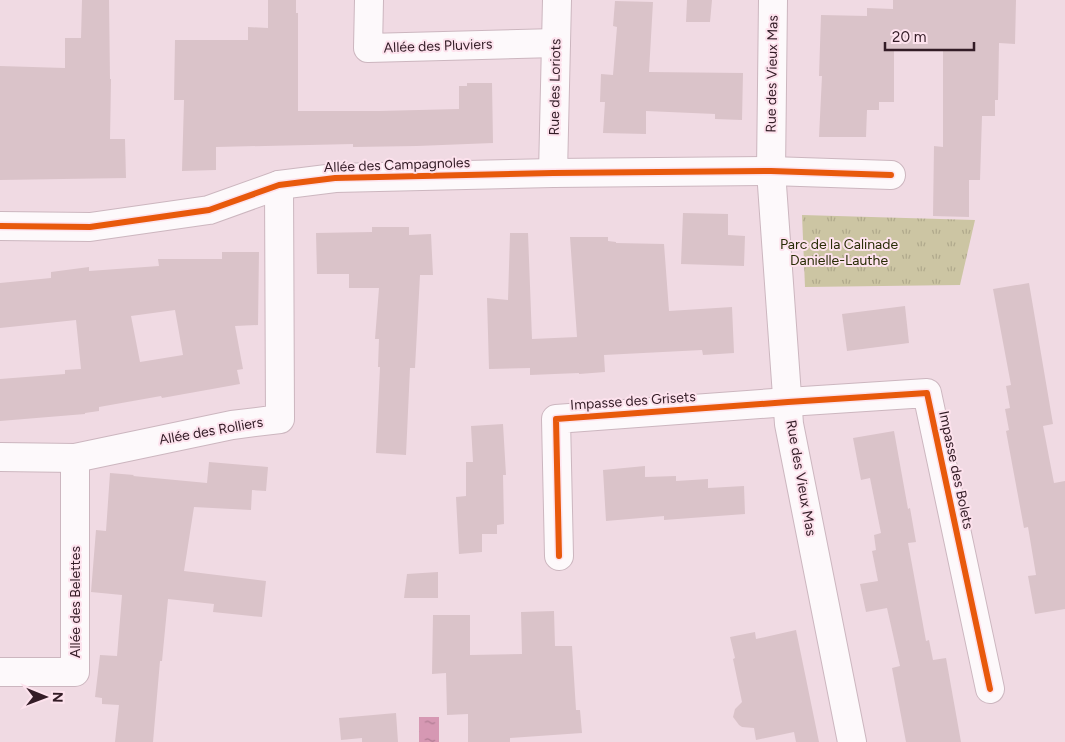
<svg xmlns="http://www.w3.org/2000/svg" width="1065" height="742" viewBox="0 0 1065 742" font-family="Figtree,sans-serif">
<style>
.grass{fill:url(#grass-tufts)}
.water{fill:url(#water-ripples)}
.building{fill:#dac3c9;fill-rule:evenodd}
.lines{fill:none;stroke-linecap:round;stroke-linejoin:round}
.minor-casing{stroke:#ccb6bf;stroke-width:30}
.minor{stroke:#fdf9fb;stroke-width:28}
.cycleway-casing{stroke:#fde2ed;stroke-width:9}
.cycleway{stroke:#e8590c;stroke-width:6}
.labels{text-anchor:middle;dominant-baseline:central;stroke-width:4;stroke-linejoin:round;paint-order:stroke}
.street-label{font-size:14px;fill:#331c26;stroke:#fde2ed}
.park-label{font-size:14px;fill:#292c06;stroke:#fde2ed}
</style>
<defs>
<pattern id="grass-tufts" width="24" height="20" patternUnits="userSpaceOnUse" patternTransform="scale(1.25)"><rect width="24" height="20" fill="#ccc5a3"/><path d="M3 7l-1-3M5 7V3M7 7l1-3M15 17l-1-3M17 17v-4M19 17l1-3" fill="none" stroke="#b0a98c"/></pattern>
<pattern id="water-ripples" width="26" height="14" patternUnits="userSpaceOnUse" patternTransform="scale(1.25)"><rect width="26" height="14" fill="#d698b3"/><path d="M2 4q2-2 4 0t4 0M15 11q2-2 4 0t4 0" fill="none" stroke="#ae7b91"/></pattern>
</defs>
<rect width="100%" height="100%" fill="#f0dae3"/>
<polygon class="grass" points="802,215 975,220 960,285 805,287"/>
<rect class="water" x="419" y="717" width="20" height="25"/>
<g class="building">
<polygon points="82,0 109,0 110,79 111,79 110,139 125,139 126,178 0,180 0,66 65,68 65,38 81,38"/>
<polygon points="268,0 296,0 296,13 298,13 298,111 379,111 459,109 459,86 467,86 467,83 492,83 493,143 417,146 353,147 353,144 216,147 216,170 182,171 184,100 174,100 175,40 248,40 248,27 268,28"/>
<polygon points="687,0 712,0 710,22 686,22"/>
<polygon points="893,0 1016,0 1015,44 999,43 998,100 995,100 995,116 982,116 980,180 969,180 969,217 933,216 934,146 943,147 943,50 894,49 894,102 879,102 879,110 867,110 866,137 819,137 822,76 819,76 821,15 867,16 867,8 893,9"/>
<polygon points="615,1 653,2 649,72 743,73 742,120 715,119 715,114 646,111 646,134 603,133 605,102 600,102 601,74 613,75 617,27 613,26"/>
<polygon points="683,213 728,214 728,235 745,236 744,266 681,264"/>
<polygon points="372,227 409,227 409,235 431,234 433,275 420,275 415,368 410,368 406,455 376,453 380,367 378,367 379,339 375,339 379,288 349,288 349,274 317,274 316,233 372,232"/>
<polygon points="510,233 528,233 532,339 577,337 570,237 608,237 608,241 616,242 616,243 664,244 669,311 732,307 734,353 703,355 702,350 604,355 605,372 579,374 579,373 530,375 530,368 489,369 487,298 508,300"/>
<path d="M222,252h37l-1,73 -23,1 8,43 -6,1 3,14 -78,14 -1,-2 -62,11v4l-14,2v1l-85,7v-42l65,-5v-4l16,-1 -5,-49 -76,8v-45l51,-5v-6l38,-5v4l70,-5 -1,-7h64zM175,310l8,45 -43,7 -9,-46z"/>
<polygon points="1029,283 1053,424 1043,426 1054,483 1065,481 1065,609 1035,614 1028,576 1036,575 1028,527 1024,528 1006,431 1009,430 1005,409 1010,408 1006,386 1011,385 993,289"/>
<polygon points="905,306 909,343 847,351 842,314"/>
<polygon points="503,424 506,475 503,475 504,524 497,525 497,534 482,534 482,552 459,554 456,497 466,496 466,462 473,462 471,426"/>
<polygon points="894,431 908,509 910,508 916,542 908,543 926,641 929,640 933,660 946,658 961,742 906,742 892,668 900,666 887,608 866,612 860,584 878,581 872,551 876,550 874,535 881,533 870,478 861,480 853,438"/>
<polygon points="209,462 268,467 266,491 252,490 251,510 194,507 184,571 266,581 262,617 213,612 214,604 168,599 162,661 160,661 153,742 115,742 119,705 102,704 102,698 95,697 100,655 117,656 122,595 91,592 96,530 106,531 110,473 134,475 133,476 207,483"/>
<polygon points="645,466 645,477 676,476 676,481 708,479 708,488 744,486 745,514 664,520 664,516 606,521 603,470"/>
<polygon points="438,572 438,598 404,598 407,574"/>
<polygon points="554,611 555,646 572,646 576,710 580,710 582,733 510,738 510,742 468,742 468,714 447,715 446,673 432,674 433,615 470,615 470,655 522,654 521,612"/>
<polygon points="796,630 819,742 796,742 794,732 756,740 754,728 742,727 739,725 733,717 735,709 742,702 733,659 735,658 730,637 755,632 756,639"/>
<polygon points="396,713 398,742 362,742 362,738 341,740 339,718"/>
</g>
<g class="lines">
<g class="minor-casing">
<g id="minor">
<polyline points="369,0 368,48 556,43"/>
<polyline points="773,0 771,171 789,424 852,742"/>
<polyline points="553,173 557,0"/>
<polyline points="0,226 90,227 209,210 279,185 335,178 553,173 771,171 891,175"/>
<polyline points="0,457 75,458 232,425 280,419 279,185"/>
<polyline points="559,556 556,419 788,402 927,393 990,689"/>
<polyline points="0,672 75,672 75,458"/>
</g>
</g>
<use href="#minor" class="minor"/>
<g class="cycleway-casing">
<g id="cycleway">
<polyline points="0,226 90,227 209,210 279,185 335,178 553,173 771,171 891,175"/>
<polyline points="559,556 556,419 788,402 927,393 990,689"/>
</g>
</g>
<use href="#cycleway" class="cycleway"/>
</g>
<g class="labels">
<g class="street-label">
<text transform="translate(438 46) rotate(-2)">Allée des Pluviers</text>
<text transform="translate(772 74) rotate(-89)">Rue des Vieux Mas</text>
<text transform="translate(555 87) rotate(-89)">Rue des Loriots</text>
<text transform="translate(397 165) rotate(-2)">Allée des Campagnoles</text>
<text transform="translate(633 401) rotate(-4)">Impasse des Grisets</text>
<text transform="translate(211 431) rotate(-10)">Allée des Rolliers</text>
<text transform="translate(956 470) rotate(78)">Impasse des Bolets</text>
<text transform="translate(801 478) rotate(80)">Rue des Vieux Mas</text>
<text transform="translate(75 602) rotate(-90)">Allée des Belettes</text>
</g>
<g class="park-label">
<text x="839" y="244">Parc de la Calinade<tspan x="839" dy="16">Danielle-Lauthe</tspan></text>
</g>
</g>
<g transform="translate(45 697) rotate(91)" stroke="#fde2ed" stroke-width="4" paint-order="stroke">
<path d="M0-4L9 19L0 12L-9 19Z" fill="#331c26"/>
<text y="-8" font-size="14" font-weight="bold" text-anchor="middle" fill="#331c26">N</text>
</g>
<path d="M885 42v8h89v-8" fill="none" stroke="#331c26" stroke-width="2.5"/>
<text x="892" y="42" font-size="15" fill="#331c26" stroke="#fde2ed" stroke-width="4" paint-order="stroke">20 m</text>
</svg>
